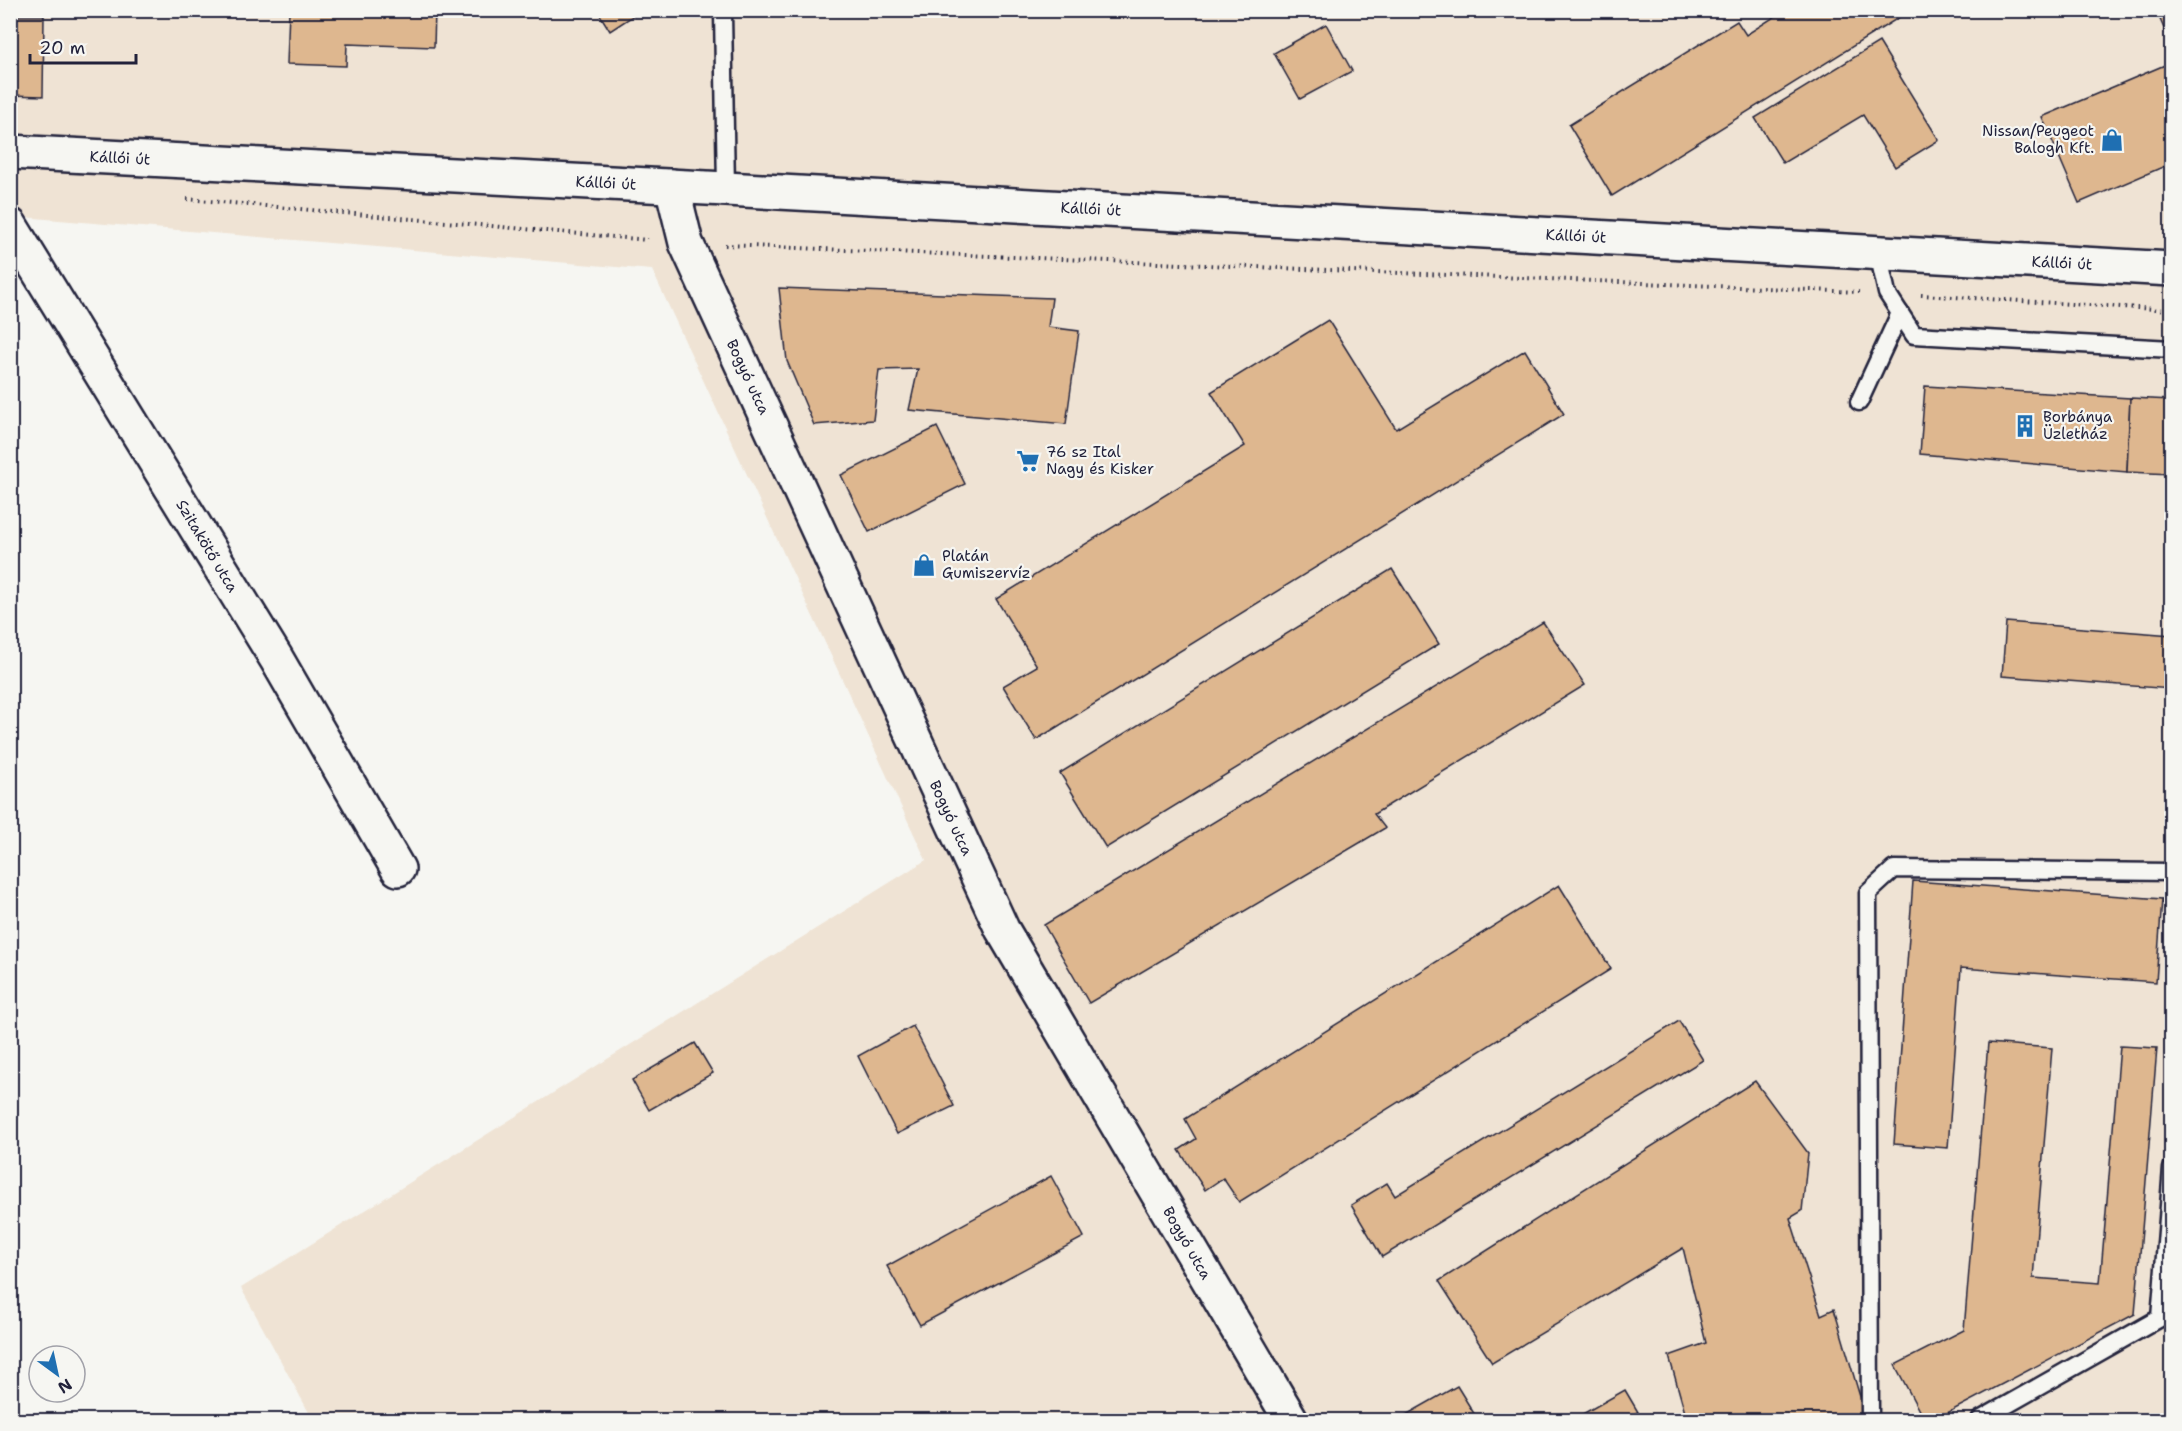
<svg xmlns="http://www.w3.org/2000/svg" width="2182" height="1431" viewBox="0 0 2182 1431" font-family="'Shantell Sans',sans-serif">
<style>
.built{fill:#efe3d4}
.building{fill:#deb78f;stroke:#22223b;stroke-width:1.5}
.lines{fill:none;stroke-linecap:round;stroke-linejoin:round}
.lane-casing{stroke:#22223b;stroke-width:21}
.street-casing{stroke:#22223b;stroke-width:38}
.secondary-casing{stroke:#22223b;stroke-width:38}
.path{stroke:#22223b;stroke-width:4;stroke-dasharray:1.5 4.5;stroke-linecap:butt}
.lane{stroke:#f6f6f2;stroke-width:16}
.street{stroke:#f6f6f2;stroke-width:33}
.secondary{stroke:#f6f6f2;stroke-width:33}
.labels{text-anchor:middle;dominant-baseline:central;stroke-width:4.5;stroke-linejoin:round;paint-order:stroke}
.poi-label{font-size:15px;fill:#22223b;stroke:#f6f6f2;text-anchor:start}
.street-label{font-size:15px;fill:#22223b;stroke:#f6f6f2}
</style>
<rect width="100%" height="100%" fill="#f6f6f2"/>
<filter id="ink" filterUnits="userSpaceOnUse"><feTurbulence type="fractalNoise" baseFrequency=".0167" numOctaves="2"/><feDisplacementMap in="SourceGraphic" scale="12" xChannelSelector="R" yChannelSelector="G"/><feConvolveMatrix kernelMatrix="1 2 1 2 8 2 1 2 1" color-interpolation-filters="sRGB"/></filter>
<g filter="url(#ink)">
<polygon class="built" points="10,11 2171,11 2171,1420 313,1420 241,1288 926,860 652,270 11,216"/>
<g class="building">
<polygon points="289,10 435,10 434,47 347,44 346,66 287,64"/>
<polygon points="597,10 642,10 610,31"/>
<polygon points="1785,10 1911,10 1612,196 1569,125 1737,21 1746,35"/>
<polygon points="2156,10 2172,10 2172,47"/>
<polygon points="10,16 44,16 43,96 10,95"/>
<polygon points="1326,24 1352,71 1300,99 1274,53"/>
<polygon points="1879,42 1939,140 1895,167 1863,115 1783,163 1755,118"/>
<polygon points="2172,62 2172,163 2079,203 2042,117"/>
<polygon points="779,288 1052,298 1048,327 1079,331 1066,424 909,410 918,369 879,370 873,420 814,425 787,361"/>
<polygon points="1328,320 1396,429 1525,350 1564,414 1036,740 1003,686 1037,666 996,599 1245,446 1211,392"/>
<polygon points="1925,386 2130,398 2127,472 1920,454"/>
<polygon points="2130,398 2172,400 2172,474 2127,472"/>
<polygon points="937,427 965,484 869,532 841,475"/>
<polygon points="1392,569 1439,644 1106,848 1060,773"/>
<polygon points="1543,622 1585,685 1374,814 1385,828 1089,1003 1044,925"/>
<polygon points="2006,622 2172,635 2172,689 2002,676"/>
<polygon points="1913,881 2162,899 2156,982 1961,968 1948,1148 1894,1144"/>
<polygon points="1559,885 1611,969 1239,1202 1223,1178 1205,1190 1179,1150 1196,1139 1185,1119"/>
<polygon points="1679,1021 1703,1060 1382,1257 1351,1205 1387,1183 1395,1196"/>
<polygon points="913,1026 954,1106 897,1134 858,1056"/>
<polygon points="695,1043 713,1073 649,1110 632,1080"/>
<polygon points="1988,1043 2052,1048 2033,1278 2100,1283 2120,1046 2157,1048 2135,1314 1934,1420 1924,1420 1895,1365 1964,1330"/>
<polygon points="1755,1081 1808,1153 1802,1211 1790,1218 1821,1315 1834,1309 1866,1417 1854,1420 1687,1420 1669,1356 1706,1343 1683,1248 1492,1363 1439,1281"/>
<polygon points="1051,1176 1084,1237 920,1325 887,1266"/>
<polygon points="1457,1386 1478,1420 1397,1420"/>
<polygon points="1625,1390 1638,1412 1623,1420 1572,1420"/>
</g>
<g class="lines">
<g class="lane-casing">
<g id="lane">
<polyline points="721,10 723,13 726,189"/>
<polyline points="1878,253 1887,293 1914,335 2172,349"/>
<polyline points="1859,402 1900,313"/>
<polyline points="1870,1420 1868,893 1894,869 2172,872"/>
<polyline points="1980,1420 2160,1318 2172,1168"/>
</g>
</g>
<g class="street-casing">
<g id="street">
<polyline points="672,186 686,243 1002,929 1291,1420"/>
<polyline points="10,225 276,658 398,869"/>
</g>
</g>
<g class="secondary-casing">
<polyline id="secondary" points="10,152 726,189 2172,269"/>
</g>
<g class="path">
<polyline points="187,199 648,240"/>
<polyline points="725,245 1859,292"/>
<polyline points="1921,295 2172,310"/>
</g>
<use href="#lane" class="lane"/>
<use href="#street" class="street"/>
<use href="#secondary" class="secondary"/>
</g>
</g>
<defs>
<g id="shop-bare" transform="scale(1.8)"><path d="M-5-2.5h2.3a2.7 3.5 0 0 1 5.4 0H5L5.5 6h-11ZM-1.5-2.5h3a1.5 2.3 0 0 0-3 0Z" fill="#1f6fb2" stroke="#f6f6f2" stroke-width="2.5" paint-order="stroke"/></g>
<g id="building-bare" transform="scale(1.8)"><path d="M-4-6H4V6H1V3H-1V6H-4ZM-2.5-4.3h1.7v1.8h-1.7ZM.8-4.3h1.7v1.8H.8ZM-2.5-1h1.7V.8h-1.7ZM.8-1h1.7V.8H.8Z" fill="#1f6fb2" stroke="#f6f6f2" stroke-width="2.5" paint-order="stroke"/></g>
<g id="supermarket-bare" transform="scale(1.8)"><path d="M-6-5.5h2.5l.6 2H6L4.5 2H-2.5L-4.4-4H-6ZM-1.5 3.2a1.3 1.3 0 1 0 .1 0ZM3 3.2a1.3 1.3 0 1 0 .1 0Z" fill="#1f6fb2" stroke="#f6f6f2" stroke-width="2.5" paint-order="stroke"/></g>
</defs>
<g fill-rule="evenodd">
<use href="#shop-bare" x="2112" y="140"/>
<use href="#building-bare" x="2025" y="426"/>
<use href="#supermarket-bare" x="1028" y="461"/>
<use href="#shop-bare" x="924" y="565"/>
</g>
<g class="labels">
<g class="poi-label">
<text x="2094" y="131" text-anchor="end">Nissan/Peugeot<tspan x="2094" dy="17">Balogh Kft.</tspan></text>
<text x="2043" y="417">Borbánya<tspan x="2043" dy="17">Üzletház</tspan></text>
<text x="1046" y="452">76 sz Ital<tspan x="1046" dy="17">Nagy és Kisker</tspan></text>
<text x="942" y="556">Platán<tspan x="942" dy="17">Gumiszervíz</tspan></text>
</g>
<g class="street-label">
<text transform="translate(120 158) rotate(3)">Kállói út</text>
<text transform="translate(606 183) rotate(3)">Kállói út</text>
<text transform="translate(1091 209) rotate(3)">Kállói út</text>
<text transform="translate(1576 236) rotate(3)">Kállói út</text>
<text transform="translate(2062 263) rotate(3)">Kállói út</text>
<text transform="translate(748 377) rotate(65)">Bogyó utca</text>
<text transform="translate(207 546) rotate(59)">Szitakötő utca</text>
<text transform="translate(951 818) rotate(65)">Bogyó utca</text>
<text transform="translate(1187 1243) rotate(60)">Bogyó utca</text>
</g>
</g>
<rect width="2182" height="1431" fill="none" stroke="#f6f6f2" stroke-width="36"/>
<rect x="18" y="18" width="2146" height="1395" fill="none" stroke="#22223b" stroke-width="2" filter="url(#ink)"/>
<g transform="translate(57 1374) rotate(147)"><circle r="28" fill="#f6f6f2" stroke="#a1a1a9" stroke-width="1.5"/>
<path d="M0-4.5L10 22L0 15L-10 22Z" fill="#1f6fb2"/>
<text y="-9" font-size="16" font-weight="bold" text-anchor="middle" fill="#22223b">N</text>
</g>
<path d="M30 54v9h106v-9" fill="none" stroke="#22223b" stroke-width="3"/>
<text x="39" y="54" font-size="18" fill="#22223b" stroke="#f6f6f2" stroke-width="4.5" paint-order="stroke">20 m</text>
</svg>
